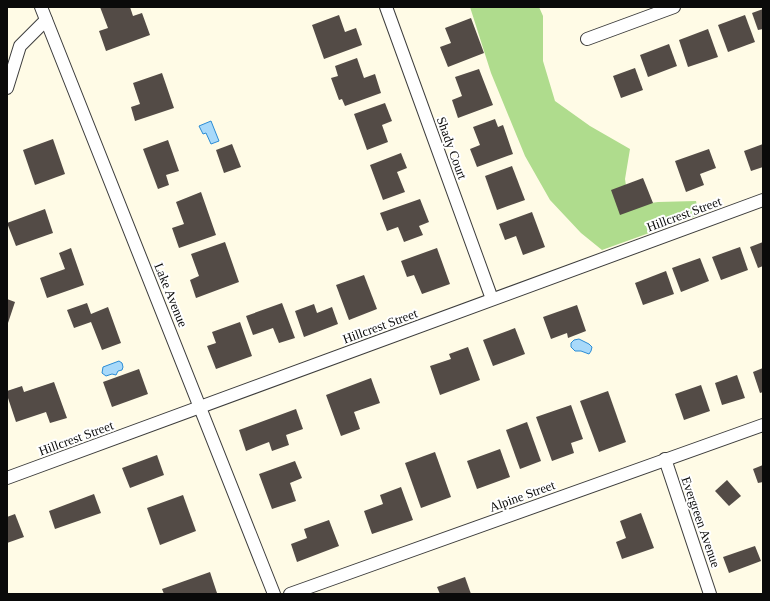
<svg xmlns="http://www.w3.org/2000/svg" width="770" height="601" viewBox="0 0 770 601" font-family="Georgia,serif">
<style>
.forest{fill:#afdc8d}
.water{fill:#a8d9fa;stroke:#2b8cd5}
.building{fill:#534b46}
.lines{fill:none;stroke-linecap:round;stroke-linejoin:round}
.street-casing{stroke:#3d3d3d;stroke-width:14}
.street{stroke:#fff;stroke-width:12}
.labels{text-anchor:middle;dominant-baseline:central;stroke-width:4;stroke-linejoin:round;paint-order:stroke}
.street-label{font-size:13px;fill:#0a0a0a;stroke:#fff}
</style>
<rect width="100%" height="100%" fill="#fffbe6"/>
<polygon class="forest" points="470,7 539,7 543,16 543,61 555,101 590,126 630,149 625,179 629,206 658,202 696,201 699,215 602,250 581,233 550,200 525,156 491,73"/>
<g class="water">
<polygon points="211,121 219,141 211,144 206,133 203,134 199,126"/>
<polygon points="579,339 589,344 592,347 591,351 589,354 581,351 575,351 571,347 571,343 574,340"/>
<polygon points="119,361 122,363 123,367 122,370 118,371 116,375 112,374 106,376 102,373 103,367"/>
</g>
<g class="building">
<polygon points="100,7 130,7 133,16 142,13 150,35 106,51 99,31 108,28"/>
<polygon points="763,9 763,29 758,30 752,13"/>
<polygon points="339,15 345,32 356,28 362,45 324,59 312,25"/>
<polygon points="745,15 755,42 728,52 718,25"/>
<polygon points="471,18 484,53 448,67 440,47 451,43 445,28"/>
<polygon points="708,29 718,57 688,67 679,40"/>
<polygon points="669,44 677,66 648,77 640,55"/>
<polygon points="357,58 364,78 375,74 381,93 345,106 342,99 339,100 331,78 338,76 335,66"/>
<polygon points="635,68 643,90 621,98 613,76"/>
<polygon points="479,69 493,105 458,118 452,100 462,96 455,77"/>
<polygon points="162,73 174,108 135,121 131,107 140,104 133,83"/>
<polygon points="385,103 392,121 382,125 388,142 367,150 354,114"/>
<polygon points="495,119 498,127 503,125 513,154 477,167 470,149 480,145 473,127"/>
<polygon points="53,139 65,174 35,185 23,150"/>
<polygon points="168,140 179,171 166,175 169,185 158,189 143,149"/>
<polygon points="232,144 241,167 224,173 216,150"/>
<polygon points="763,144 763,167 751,171 744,151"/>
<polygon points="709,149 716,168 700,174 704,185 686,192 675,161"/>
<polygon points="401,153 407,168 397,172 405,192 383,200 370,165"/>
<polygon points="512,166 525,200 497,210 485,176"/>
<polygon points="643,178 653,203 620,215 611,190"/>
<polygon points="201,192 216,235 179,248 172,228 184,224 176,202"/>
<polygon points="420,199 429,222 419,226 423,235 404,242 398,227 387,231 380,213"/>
<polygon points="45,209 53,233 16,246 7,223"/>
<polygon points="532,212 545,247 523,255 516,236 505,240 499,224"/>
<polygon points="225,242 239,282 196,298 190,280 199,276 191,254"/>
<polygon points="763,242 763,266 758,268 750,247"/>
<polygon points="740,247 748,270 721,280 712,257"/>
<polygon points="71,248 84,285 47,298 40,278 65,269 59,253"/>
<polygon points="437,248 450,284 422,294 414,275 407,277 401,261"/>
<polygon points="700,258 709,281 681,292 672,268"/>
<polygon points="666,271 674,294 643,305 635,283"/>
<polygon points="364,275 377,309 349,320 336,285"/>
<polygon points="7,299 15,302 7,326"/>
<polygon points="87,303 91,314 108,307 121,343 102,350 91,322 74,328 67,310"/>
<polygon points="282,303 295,338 279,343 273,328 253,335 246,316"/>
<polygon points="314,304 317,313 332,307 338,324 304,337 295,311"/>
<polygon points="577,305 586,331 568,338 567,333 551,339 543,317"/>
<polygon points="240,322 252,356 216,369 207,346 216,343 212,332"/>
<polygon points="515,328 525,354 493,366 483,340"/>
<polygon points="468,347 480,380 440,395 430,366 451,359 449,354"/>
<polygon points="763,368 763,392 760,393 753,372"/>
<polygon points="139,369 148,394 112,407 103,382"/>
<polygon points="737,375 745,398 722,405 715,383"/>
<polygon points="371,378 380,403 354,412 360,429 341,436 326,395"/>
<polygon points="54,382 67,418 50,423 46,412 16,422 7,395 7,391 22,386 24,392"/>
<polygon points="701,385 710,411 684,420 675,394"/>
<polygon points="608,391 626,442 599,452 580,401"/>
<polygon points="571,405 583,439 571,443 574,453 552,461 536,417"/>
<polygon points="296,409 303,429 286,435 289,445 272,451 269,442 246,451 239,430"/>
<polygon points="527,422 541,461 520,469 506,430"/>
<polygon points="500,449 510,477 477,489 467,461"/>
<polygon points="435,452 451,497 421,508 405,463"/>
<polygon points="157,455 164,475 130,488 122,468"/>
<polygon points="295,461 302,478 290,483 296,501 272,509 259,474"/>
<polygon points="763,465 763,482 758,483 753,469"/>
<polygon points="727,480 741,496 729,506 715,491"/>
<polygon points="401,487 413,520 372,534 364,511 383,504 380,495"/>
<polygon points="94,494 101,513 55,529 49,511"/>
<polygon points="183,495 196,531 160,545 147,508"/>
<polygon points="641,513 654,548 622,559 616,542 626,538 620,521"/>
<polygon points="15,514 24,537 7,543 7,517"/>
<polygon points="329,520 339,546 297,562 291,544 307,538 304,529"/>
<polygon points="755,546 761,561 729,573 723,557"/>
<polygon points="210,572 217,593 213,594 164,594 162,589"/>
<polygon points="465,577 471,594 440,594 437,587"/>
</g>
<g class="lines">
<g class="street-casing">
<g id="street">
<polyline points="41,7 274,594"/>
<polyline points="386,7 492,299"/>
<polyline points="587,39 674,7"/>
<polyline points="7,88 20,46 46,20"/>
<polyline points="665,459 710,594"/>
<polyline points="7,478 763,200"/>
<polyline points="290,594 763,425"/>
</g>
</g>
<use href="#street" class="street"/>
</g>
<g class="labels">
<g class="street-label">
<text transform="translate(452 148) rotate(70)">Shady Court</text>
<text transform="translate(684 214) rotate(-20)">Hillcrest Street</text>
<text transform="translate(171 295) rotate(68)">Lake Avenue</text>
<text transform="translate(380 326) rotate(-20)">Hillcrest Street</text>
<text transform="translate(76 438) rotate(-20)">Hillcrest Street</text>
<text transform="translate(522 496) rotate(-20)">Alpine Street</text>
<text transform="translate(701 522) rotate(71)">Evergreen Avenue</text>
</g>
</g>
<rect width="770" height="601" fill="none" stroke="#0a0a0a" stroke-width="16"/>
</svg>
